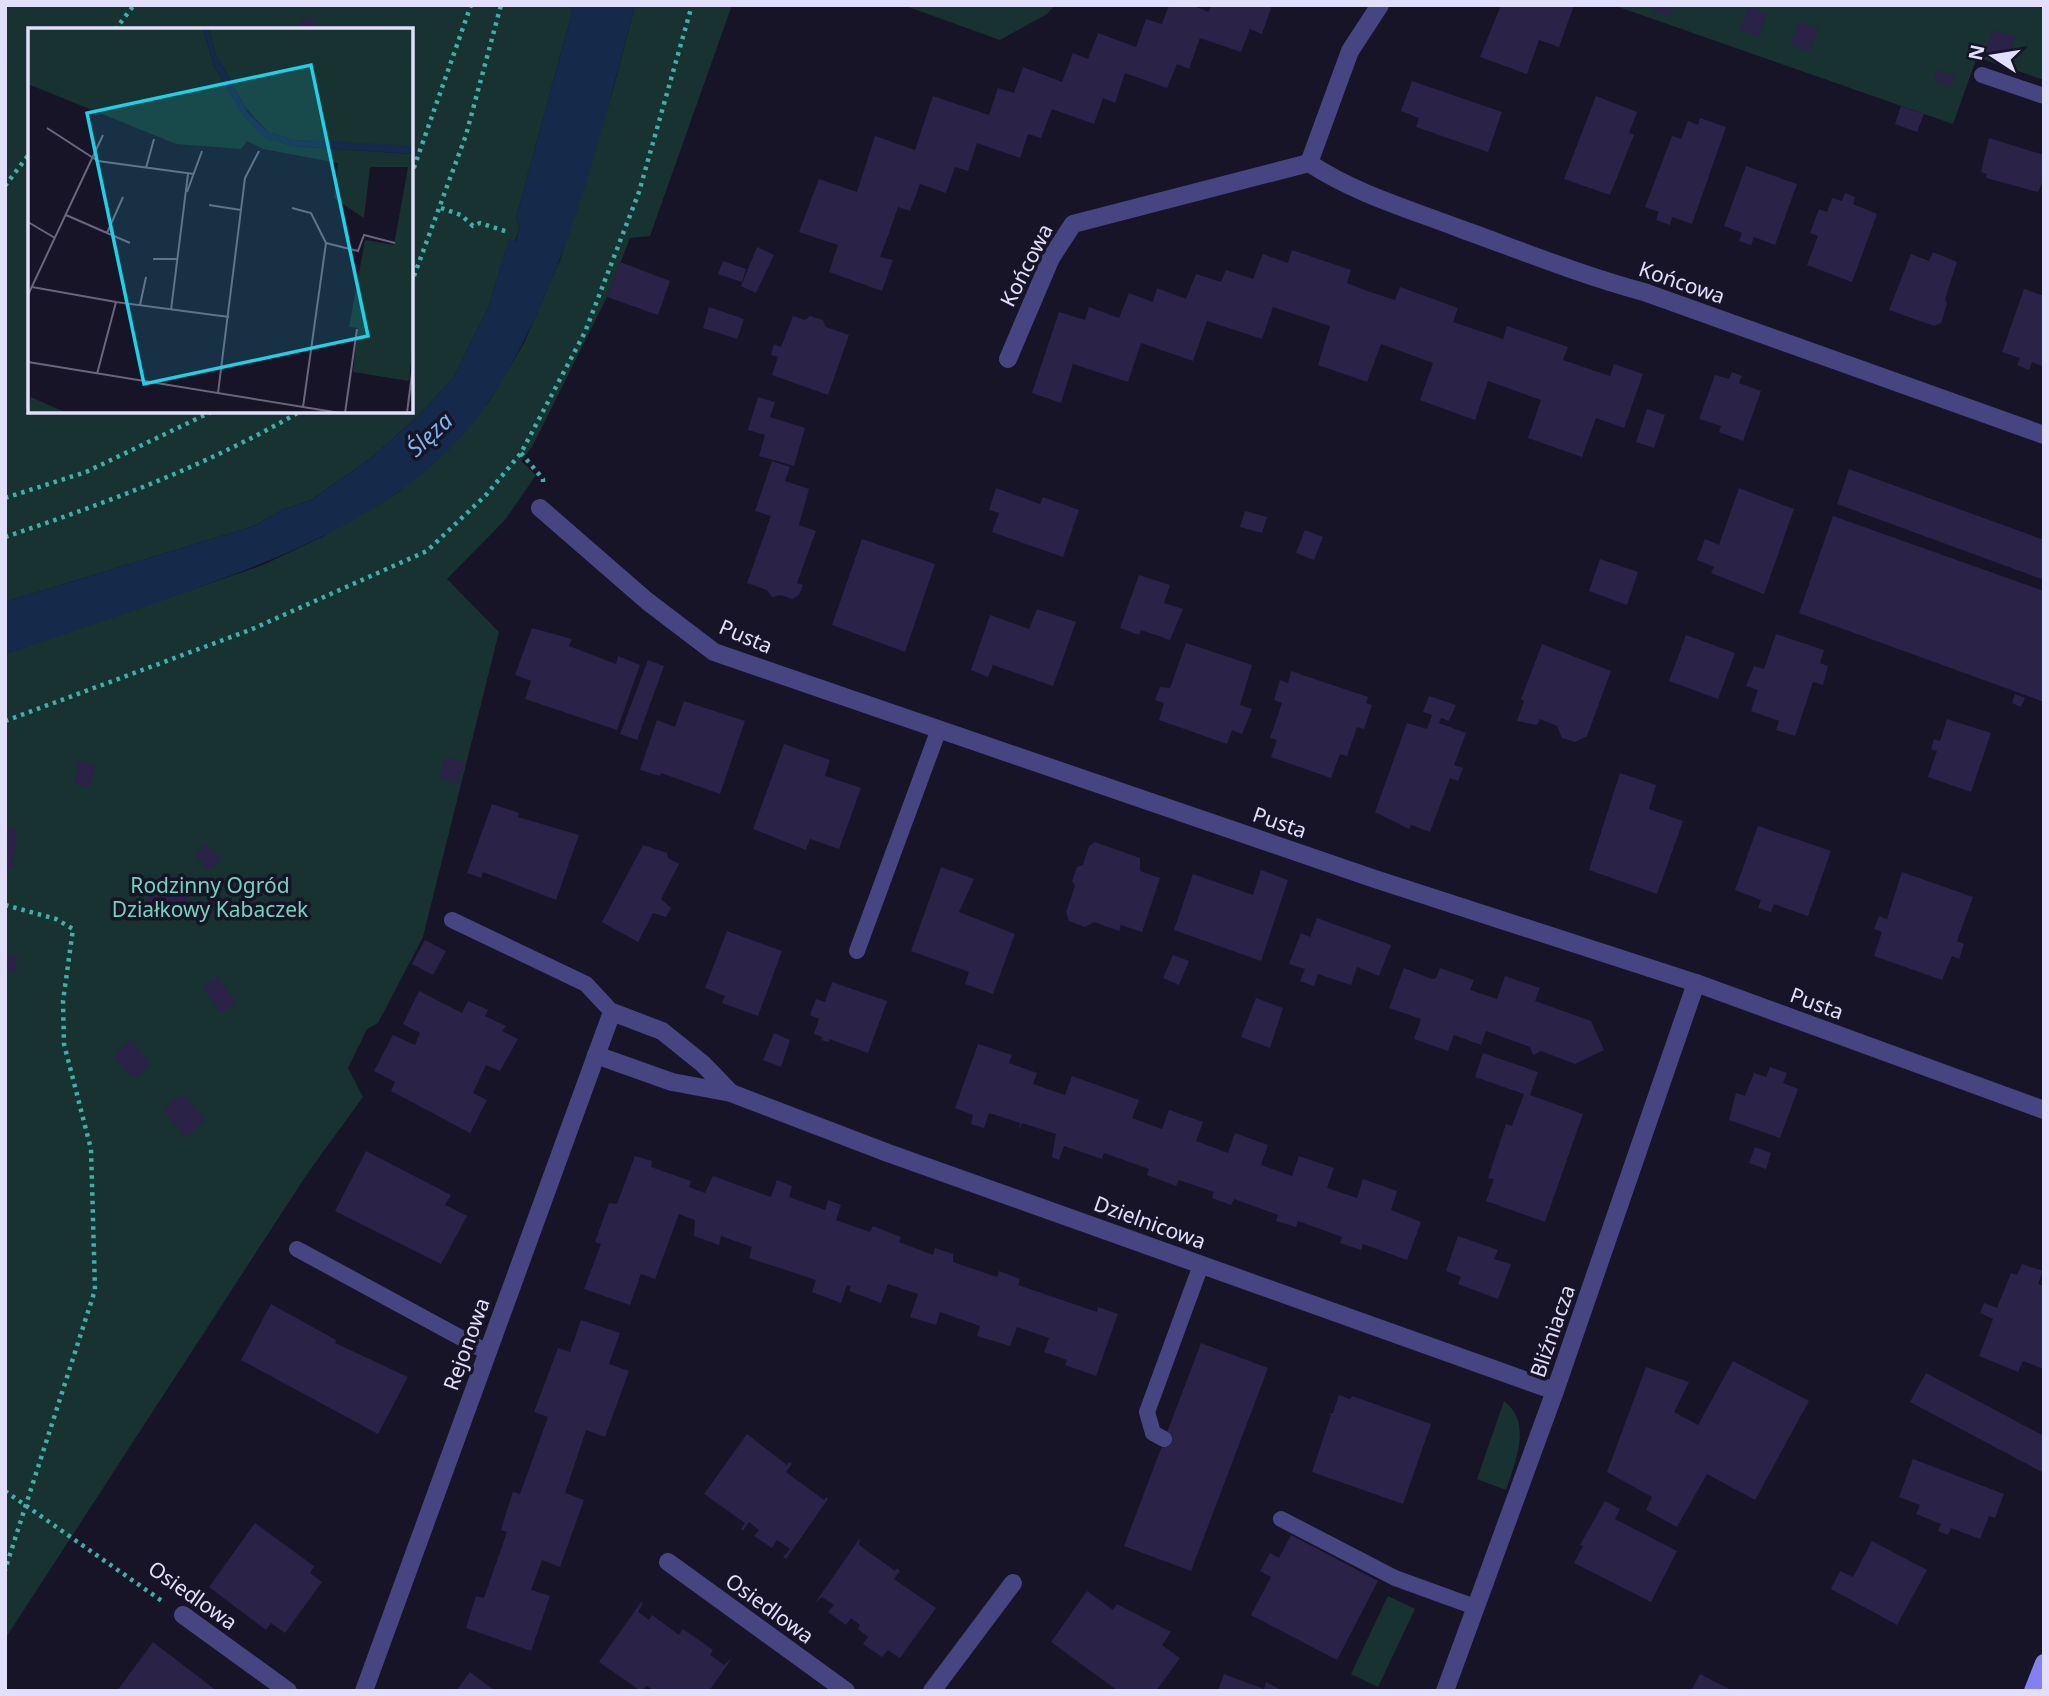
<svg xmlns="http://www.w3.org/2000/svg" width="2049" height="1696" viewBox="0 0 2049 1696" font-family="'Noto Sans',sans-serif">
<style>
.green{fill:#173231;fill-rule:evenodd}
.water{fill:#15294b}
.building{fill:#2a2247}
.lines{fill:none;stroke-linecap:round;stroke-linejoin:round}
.path{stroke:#3eb0aa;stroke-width:4.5;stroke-dasharray:3.5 5;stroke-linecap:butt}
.lane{stroke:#474482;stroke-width:16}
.street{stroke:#474482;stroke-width:18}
.secondary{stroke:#8480f1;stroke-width:18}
.labels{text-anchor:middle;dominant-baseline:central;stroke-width:7;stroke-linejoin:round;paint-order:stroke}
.street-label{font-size:21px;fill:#e2dffb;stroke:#171428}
.park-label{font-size:21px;fill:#71d5bd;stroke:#171428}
.water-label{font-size:23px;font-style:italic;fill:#78b7f0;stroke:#171428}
.inset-road{fill:none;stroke:#68657c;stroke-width:2}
.view{fill:#1fd0e7;fill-opacity:0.15;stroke:#1fd0e7;stroke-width:3.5}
.inset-edge{fill:none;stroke:#e2dffb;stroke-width:3.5}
</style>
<rect width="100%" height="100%" fill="#171428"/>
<g class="green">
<path d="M5,5h569l-58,213 4,10 -5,13 -6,-1 -21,68 -34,69 -36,39 -47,42 -60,42 -29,10 -28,16 -249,76zM30,30h381v381h-381z"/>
<polygon points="635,5 732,5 650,236 630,238 607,297 532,447 521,461 536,475 505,520 447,579 499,632 423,937 378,1023 367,1029 348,1068 363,1097 307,1174 5,1639 5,654 263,565 322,537 400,491 488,403 524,343 560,260 613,90"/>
<polygon points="903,5 1055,5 1047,14 1000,40"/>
<polygon points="1613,5 2044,5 2044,80 1977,57 1953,124"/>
<path d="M1504,1401c29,22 11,61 2,89l-29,-11z"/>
<polygon points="1388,1596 1415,1609 1378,1687 1351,1674"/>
</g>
<path class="water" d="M574,5h61c-34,130 -71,283 -146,396 -72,108 -207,157 -323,198 -54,19 -107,38 -161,55v-52l249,-76 28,-16 29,-10 60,-42 47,-42 36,-39 34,-69 21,-69 7,2 4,-13 -4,-10z"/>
<g class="building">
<polygon points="1169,5 1191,5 1209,12 1211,5 1272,5 1262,34 1250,29 1241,52 1200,38 1189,69 1177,64 1167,88 1125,73 1115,103 1103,98 1094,124 1052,109 1041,138 1028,134 1020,158 977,143 968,171 955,167 946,193 920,184 910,211 898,207 889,233 880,257 893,260 882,291 829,272 838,245 799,232 819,179 857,192 875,136 915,150 933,96 989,115 998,88 1014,93 1023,67 1062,82 1073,53 1088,59 1098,33 1136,47 1146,19 1162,24"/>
<polygon points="1501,5 1574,5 1559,47 1539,40 1527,74 1480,57"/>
<polygon points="1655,5 1674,5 1670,16 1653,11"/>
<polygon points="1749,6 1767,14 1759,37 1740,30"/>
<polygon points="307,16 320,27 318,30 296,30"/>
<polygon points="1798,22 1818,28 1810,51 1791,45"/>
<polygon points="1992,30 2015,36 2008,58 1986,51"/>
<polygon points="1937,70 1954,76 1949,87 1933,81"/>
<polygon points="1412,81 1502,112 1488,152 1416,127 1419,118 1401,111"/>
<polygon points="1596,96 1637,112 1629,133 1634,135 1610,195 1564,179"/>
<polygon points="1901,106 1924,114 1917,132 1895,124"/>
<polygon points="1700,118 1726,127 1692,224 1672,217 1670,225 1656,220 1659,212 1645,207 1672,136 1681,139 1688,121 1698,125"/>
<polygon points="1989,138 2044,155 2044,178 2038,192 1986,178 1987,174 1981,172"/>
<polygon points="1746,166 1797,184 1775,245 1754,237 1751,245 1739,241 1742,233 1724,226"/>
<polygon points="1845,193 1855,197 1853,204 1877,214 1852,282 1807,265 1818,236 1810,233 1819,209 1827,212 1832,198 1842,201"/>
<polygon points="757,247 774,255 756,293 741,286"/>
<polygon points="1292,250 1351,270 1347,283 1370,292 1395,300 1400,287 1458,308 1453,322 1503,339 1507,326 1568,347 1563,360 1610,376 1614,364 1643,374 1624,428 1596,418 1582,457 1528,438 1541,400 1488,381 1475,420 1458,414 1420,400 1433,363 1381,344 1367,382 1318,365 1330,326 1273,307 1262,339 1207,321 1193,361 1141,343 1128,382 1073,364 1061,403 1032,393 1059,312 1085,320 1089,307 1119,318 1129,293 1153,302 1157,288 1186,299 1196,274 1221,282 1226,270 1253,279 1263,254 1288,263"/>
<polygon points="1933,252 1957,262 1945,299 1947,304 1941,323 1934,326 1889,310 1911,254 1929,261"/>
<polygon points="723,261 746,269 742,282 718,274"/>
<polygon points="620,262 670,281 658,315 607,297"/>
<polygon points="2024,289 2044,296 2044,367 2032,362 2029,370 2017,365 2020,358 2002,352"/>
<polygon points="709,307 744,319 737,339 703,328"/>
<polygon points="793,316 805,320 810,316 823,320 826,327 849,335 828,395 772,375 778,357 771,355 774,344 781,347"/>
<polygon points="1732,372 1742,376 1739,383 1761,391 1743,441 1719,432 1721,426 1699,419 1715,375 1729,379"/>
<polygon points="758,397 775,402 770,417 805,428 794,466 759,456 765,435 748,430"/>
<polygon points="1647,409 1665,415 1654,448 1636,442"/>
<polygon points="772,461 790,467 785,481 809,489 799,525 816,531 797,583 803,585 799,595 792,599 781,595 772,597 767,590 747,583 771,516 755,511"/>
<polygon points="1849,469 2044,540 2044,580 1837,504"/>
<polygon points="996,488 1040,504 1043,497 1079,510 1063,557 992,532 999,513 989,510"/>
<polygon points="1739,488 1794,509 1764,594 1711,573 1714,567 1697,560 1705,539 1719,545"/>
<polygon points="1245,511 1267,517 1262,533 1240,527"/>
<polygon points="1833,516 2044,591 2044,702 1799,613"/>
<polygon points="1305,530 1323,537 1314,560 1296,553"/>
<polygon points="862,539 935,564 905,652 832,625"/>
<polygon points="1600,559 1638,572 1627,605 1589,591"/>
<polygon points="1139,575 1170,585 1164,603 1183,609 1170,640 1141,630 1139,635 1120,628"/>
<polygon points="1037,609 1076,622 1053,686 993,665 988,677 971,670 990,615 1029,629"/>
<polygon points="532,628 572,639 569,646 616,664 618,656 640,665 617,730 525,699 531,681 515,675"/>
<polygon points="1776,634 1824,650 1820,663 1828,666 1823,685 1813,682 1795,736 1776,730 1779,721 1751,711 1758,690 1746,686 1754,666 1764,669"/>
<polygon points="1686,635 1735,653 1718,699 1669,681"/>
<polygon points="1186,643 1252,665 1240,705 1252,709 1242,734 1232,730 1227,744 1159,720 1164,703 1155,700 1160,687 1170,688"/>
<polygon points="1542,644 1611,671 1587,736 1575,742 1562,738 1557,726 1540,719 1537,725 1517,721 1524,701 1521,699"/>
<polygon points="648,660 664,666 637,740 620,734"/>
<polygon points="1291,671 1368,697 1366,703 1372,705 1364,729 1357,727 1347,756 1340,754 1331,778 1271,757 1277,740 1270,738 1282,703 1274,700 1280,680 1288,683"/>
<polygon points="2015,694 2025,698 2021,707 2012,703"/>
<polygon points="1429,696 1456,705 1449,721 1441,718 1439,723 1466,733 1454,765 1463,768 1458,781 1450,778 1430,832 1411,825 1409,829 1375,812 1407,723 1427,729 1432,715 1423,712"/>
<polygon points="684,701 745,721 720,794 661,773 660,776 640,770 657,720 675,727"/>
<polygon points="1947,719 1991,733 1971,792 1928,777 1937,751 1931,749 1934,739 1940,741"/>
<polygon points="784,744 830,760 825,776 861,788 839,849 810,839 806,850 753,829"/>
<polygon points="445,757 465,763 458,784 439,778"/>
<polygon points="79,761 95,764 91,787 74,784"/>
<polygon points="1620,773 1656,785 1649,809 1683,821 1657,894 1589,870"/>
<polygon points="492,804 519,813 518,817 579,835 556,900 483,872 481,878 467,873"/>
<polygon points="1758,826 1831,851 1808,916 1774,904 1771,912 1758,908 1761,900 1735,890"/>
<polygon points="5,827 17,829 13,869 5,868"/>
<polygon points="1095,842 1140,858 1140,871 1160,878 1142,932 1121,925 1119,931 1094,922 1085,927 1069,921 1066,912 1075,886 1072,881 1077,867 1083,865 1089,846"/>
<polygon points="207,844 221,860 209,870 195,855"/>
<polygon points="643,845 667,853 668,858 679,864 661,899 671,908 666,917 653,913 638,942 602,922"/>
<polygon points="941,867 974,879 959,912 1015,934 993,994 965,984 969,972 911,951"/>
<polygon points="1261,870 1288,880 1261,961 1174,930 1193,874 1253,895"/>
<polygon points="1902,872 1973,897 1957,941 1964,944 1959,959 1952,956 1942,980 1874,956 1882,932 1874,929 1879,916 1887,919"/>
<polygon points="180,880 191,898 155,919 144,901"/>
<polygon points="1317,918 1391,945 1379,976 1357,967 1351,985 1318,974 1314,986 1300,981 1305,969 1289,964 1301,933 1310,937"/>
<polygon points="727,931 782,951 758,1016 722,1003 725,996 705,988"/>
<polygon points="425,940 446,951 433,975 412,964"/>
<polygon points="5,955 17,956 15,974 5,972"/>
<polygon points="1173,955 1189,961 1179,985 1163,978"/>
<polygon points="1404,968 1432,979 1436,978 1440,968 1474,980 1470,990 1497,999 1505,976 1540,988 1535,1001 1591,1021 1604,1050 1575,1064 1541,1051 1533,1055 1530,1047 1486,1031 1481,1045 1454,1035 1448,1051 1414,1039 1421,1019 1389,1008"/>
<polygon points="218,977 236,1003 221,1013 203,987"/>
<polygon points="832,982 887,1001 868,1053 829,1039 829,1042 821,1040 822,1037 814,1034 819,1019 810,1015 816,999 825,1002"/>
<polygon points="419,991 462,1013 468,1001 488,1010 485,1016 506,1026 502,1031 518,1039 500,1071 486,1065 473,1093 487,1100 470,1133 391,1091 395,1082 374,1071 393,1035 415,1045 420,1033 403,1024"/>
<polygon points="1256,998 1283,1008 1270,1048 1241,1037"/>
<polygon points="774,1033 790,1040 781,1067 763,1060"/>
<polygon points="130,1040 151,1064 134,1079 113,1056"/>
<polygon points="978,1044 1012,1055 1009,1063 1037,1073 1033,1084 1065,1095 1072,1076 1139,1100 1132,1118 1162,1129 1169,1110 1203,1122 1196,1141 1228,1153 1235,1133 1268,1145 1261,1165 1292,1176 1299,1156 1334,1168 1327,1188 1357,1198 1363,1179 1397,1191 1391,1210 1421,1222 1407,1260 1363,1244 1361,1250 1340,1243 1342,1237 1298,1221 1296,1227 1276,1221 1278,1215 1234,1199 1231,1205 1212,1198 1214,1192 1179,1180 1176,1186 1147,1175 1149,1169 1104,1153 1102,1159 1064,1146 1059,1160 1052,1157 1056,1134 1022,1123 1019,1129 1020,1123 989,1113 984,1128 971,1124 973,1115 955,1108"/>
<polygon points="1483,1053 1538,1072 1530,1095 1583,1114 1545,1222 1486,1201 1494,1179 1488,1178 1506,1124 1512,1126 1524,1094 1475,1077"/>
<polygon points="1770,1067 1787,1073 1783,1083 1798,1089 1780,1138 1729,1120 1736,1093 1745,1096 1754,1073 1766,1077"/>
<polygon points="183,1093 206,1120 186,1137 163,1110"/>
<polygon points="1755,1147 1771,1153 1766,1169 1749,1163"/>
<polygon points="366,1151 451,1195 445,1205 467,1216 441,1264 335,1211"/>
<polygon points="635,1156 652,1161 651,1167 691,1181 689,1187 705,1193 713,1176 771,1197 777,1180 792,1186 789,1197 825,1210 828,1200 841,1205 836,1220 870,1232 873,1226 901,1237 899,1242 933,1255 935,1248 953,1254 953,1262 997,1277 999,1271 1020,1279 1018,1285 1097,1312 1098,1307 1118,1314 1096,1376 1065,1365 1067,1360 1044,1352 1049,1338 1017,1327 1010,1346 977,1336 980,1326 940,1312 936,1325 910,1317 918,1294 888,1284 881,1303 849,1291 851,1286 847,1285 841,1303 812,1292 816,1280 749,1258 752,1247 721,1236 719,1245 694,1236 695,1220 679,1214 655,1279 641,1274 630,1305 584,1289 601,1244 595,1242 609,1203 617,1204"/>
<polygon points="1458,1236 1498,1250 1494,1259 1511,1264 1498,1299 1458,1284 1461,1277 1446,1271"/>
<polygon points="2022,1264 2043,1271 2038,1284 2044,1286 2044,1369 2023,1361 2018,1372 1979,1356 1993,1319 1980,1313 1984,1303 1997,1308 2011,1273 2017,1275"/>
<polygon points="271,1304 336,1340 335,1343 408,1377 378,1434 241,1360"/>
<polygon points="581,1320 620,1333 609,1364 629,1371 605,1437 586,1430 565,1493 584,1500 560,1567 542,1560 531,1590 550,1596 531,1651 466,1628 476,1596 484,1598 507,1532 501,1530 507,1510 513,1492 520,1494 548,1417 534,1412 558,1348 570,1352"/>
<polygon points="1201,1343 1268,1368 1191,1571 1124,1546"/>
<polygon points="1733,1361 1809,1401 1755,1500 1707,1474 1677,1527 1646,1510 1652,1497 1607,1472 1646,1367 1689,1382 1674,1412 1698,1425"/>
<polygon points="1926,1373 2044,1436 2044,1473 1910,1402"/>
<polygon points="1339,1395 1350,1399 1352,1396 1431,1424 1403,1504 1312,1472 1331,1415 1328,1414 1333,1413"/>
<polygon points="747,1434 787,1465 789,1462 792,1464 786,1472 824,1500 826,1497 828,1499 786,1559 783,1557 790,1549 777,1540 772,1548 754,1536 759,1530 749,1522 743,1531 741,1529 745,1523 704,1494"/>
<polygon points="1913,1459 2004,1494 1995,1518 1989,1516 1980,1539 1951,1528 1948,1535 1938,1531 1941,1524 1916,1514 1920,1505 1899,1497"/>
<polygon points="1605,1501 1620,1509 1615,1519 1677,1551 1651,1602 1574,1563 1583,1546 1580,1545"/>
<polygon points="255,1523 314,1566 310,1573 322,1582 285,1633 271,1623 266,1630 209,1587"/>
<polygon points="1291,1535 1378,1581 1337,1660 1251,1615 1271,1577 1260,1571 1270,1553 1279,1558"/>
<polygon points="860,1538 859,1545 895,1571 897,1568 900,1571 894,1579 936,1608 900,1658 888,1650 882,1657 863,1644 868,1637 858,1629 860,1625 851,1618 846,1625 828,1612 834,1605 822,1597 815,1603"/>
<polygon points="1872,1541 1927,1570 1897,1625 1831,1589 1840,1571 1853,1577"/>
<polygon points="1087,1591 1113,1610 1117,1604 1171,1632 1162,1645 1180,1658 1156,1691 1118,1691 1051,1642"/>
<polygon points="641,1602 643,1603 638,1612 649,1620 652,1615 679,1635 683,1629 713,1650 710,1655 724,1665 732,1658 709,1691 654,1691 647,1686 641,1691 599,1662"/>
<polygon points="153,1642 217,1691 117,1691"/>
<polygon points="470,1672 491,1688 495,1691 456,1691"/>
<polygon points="1224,1674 1264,1689 1266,1682 1283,1691 1218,1691"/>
<polygon points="1700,1674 1733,1691 1691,1691"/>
</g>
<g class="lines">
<g class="path">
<polyline points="115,30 134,5"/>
<polyline points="411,176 471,5"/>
<polyline points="5,186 30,153"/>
<polyline points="441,208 461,215 473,226 480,223 508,232"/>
<polyline points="411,284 466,135 501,5"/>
<polyline points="521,453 543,479 543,482"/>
<polyline points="5,498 86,472 213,411"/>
<path d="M5,537c102,-34 203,-72 296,-126"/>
<polyline points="5,721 250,630 427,551 486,495 521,453 585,332 639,192 692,5"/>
<polyline points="5,905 56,919 73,929 63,1001 64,1044 91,1149 95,1290 5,1570"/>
<polyline points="5,1491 162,1601"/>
</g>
<g class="lane">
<polyline points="1982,75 2044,96"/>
<polyline points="452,920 586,984 612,1012"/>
<polyline points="857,951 939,729"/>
<polyline points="297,1249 487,1352"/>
<polyline points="1164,1439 1153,1433 1147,1412 1201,1265"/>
<polyline points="1281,1519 1395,1578 1475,1607"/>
</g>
<g class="street">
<polyline points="1309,163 1350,51 1380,5"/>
<path d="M1008,359l43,-101 22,-34 236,-61c47,31 100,46 152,66 61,22 120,46 183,63l400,143"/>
<polyline points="540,508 647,601 714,652 1375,879 1696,983 2044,1110"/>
<polyline points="596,1055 672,1082 731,1093 888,1153 1555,1391"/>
<polyline points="668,1562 846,1691"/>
<polyline points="183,1615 288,1691"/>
<polyline points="364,1691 612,1012 662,1031 703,1064 731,1093"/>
<polyline points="932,1691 1013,1583"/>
<polyline points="1445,1691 1555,1391 1696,983"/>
</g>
<polyline class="secondary" points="2033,1691 2044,1663"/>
</g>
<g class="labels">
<g class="street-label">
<text transform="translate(1026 265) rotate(-63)">Końcowa</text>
<text transform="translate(1682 282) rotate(19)">Końcowa</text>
<text transform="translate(746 636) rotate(23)">Pusta</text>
<text transform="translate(1280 822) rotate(19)">Pusta</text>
<text transform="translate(1817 1003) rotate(20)">Pusta</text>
<text transform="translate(1150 1222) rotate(20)">Dzielnicowa</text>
<text transform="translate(1552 1331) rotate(-71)">Bliźniacza</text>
<text transform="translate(466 1344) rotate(-70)">Rejonowa</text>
<text transform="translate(193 1595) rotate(35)">Osiedlowa</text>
<text transform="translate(770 1608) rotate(36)">Osiedlowa</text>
</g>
<g class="park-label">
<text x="210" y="885">Rodzinny Ogród<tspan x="210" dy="24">Działkowy Kabaczek</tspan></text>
</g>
<g class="water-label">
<text transform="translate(429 434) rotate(-43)">Ślęza</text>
</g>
</g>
<g transform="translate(28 28)">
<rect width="385" height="385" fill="#171428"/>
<path d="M0,0h175l11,38 30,50 20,21 28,9 121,8v187l-4,40 -56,-9 5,-44 -9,-1 16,-87 29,5 14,-78h-38l-6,51 -30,-20 4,-35 -75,-14 -16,-8 -6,8 -65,-5 -148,-60zM181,0h204v119l-118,-7 -27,-8 -23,-25 -30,-54zM3,369l29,13 10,3h-42z" fill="#173231"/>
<path d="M175,0h6l6,25 33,60 20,19 27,8 105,5 13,2v7l-121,-8 -29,-9 -19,-21 -30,-50z" fill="#15294b"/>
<path class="inset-road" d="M19,100l51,33 96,13M118,140l8,-29M159,164l15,-41M181,177l32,5M264,180l19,5 15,30 -23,164M38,187l64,28M0,194l27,16M79,205l16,-36M298,215l32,8 6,-16 31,8M125,231h24M4,259l84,15M0,267l75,-160M112,277l6,-28M143,282l17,-136M0,334l312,51M69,346l19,-72 113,15M190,365l27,-215 14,-27M317,385l12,-84M379,385l6,-47"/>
<path class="view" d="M283,37l57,271 -224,48 -57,-271z"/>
<rect width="385" height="385" class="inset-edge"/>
</g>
<rect width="2049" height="1696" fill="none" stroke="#e2dffb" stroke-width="14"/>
<g transform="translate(1993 56) rotate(282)" stroke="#171428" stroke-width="5" paint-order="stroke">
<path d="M0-5L12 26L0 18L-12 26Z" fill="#e2dffb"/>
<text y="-10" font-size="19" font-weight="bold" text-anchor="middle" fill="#e2dffb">N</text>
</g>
</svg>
